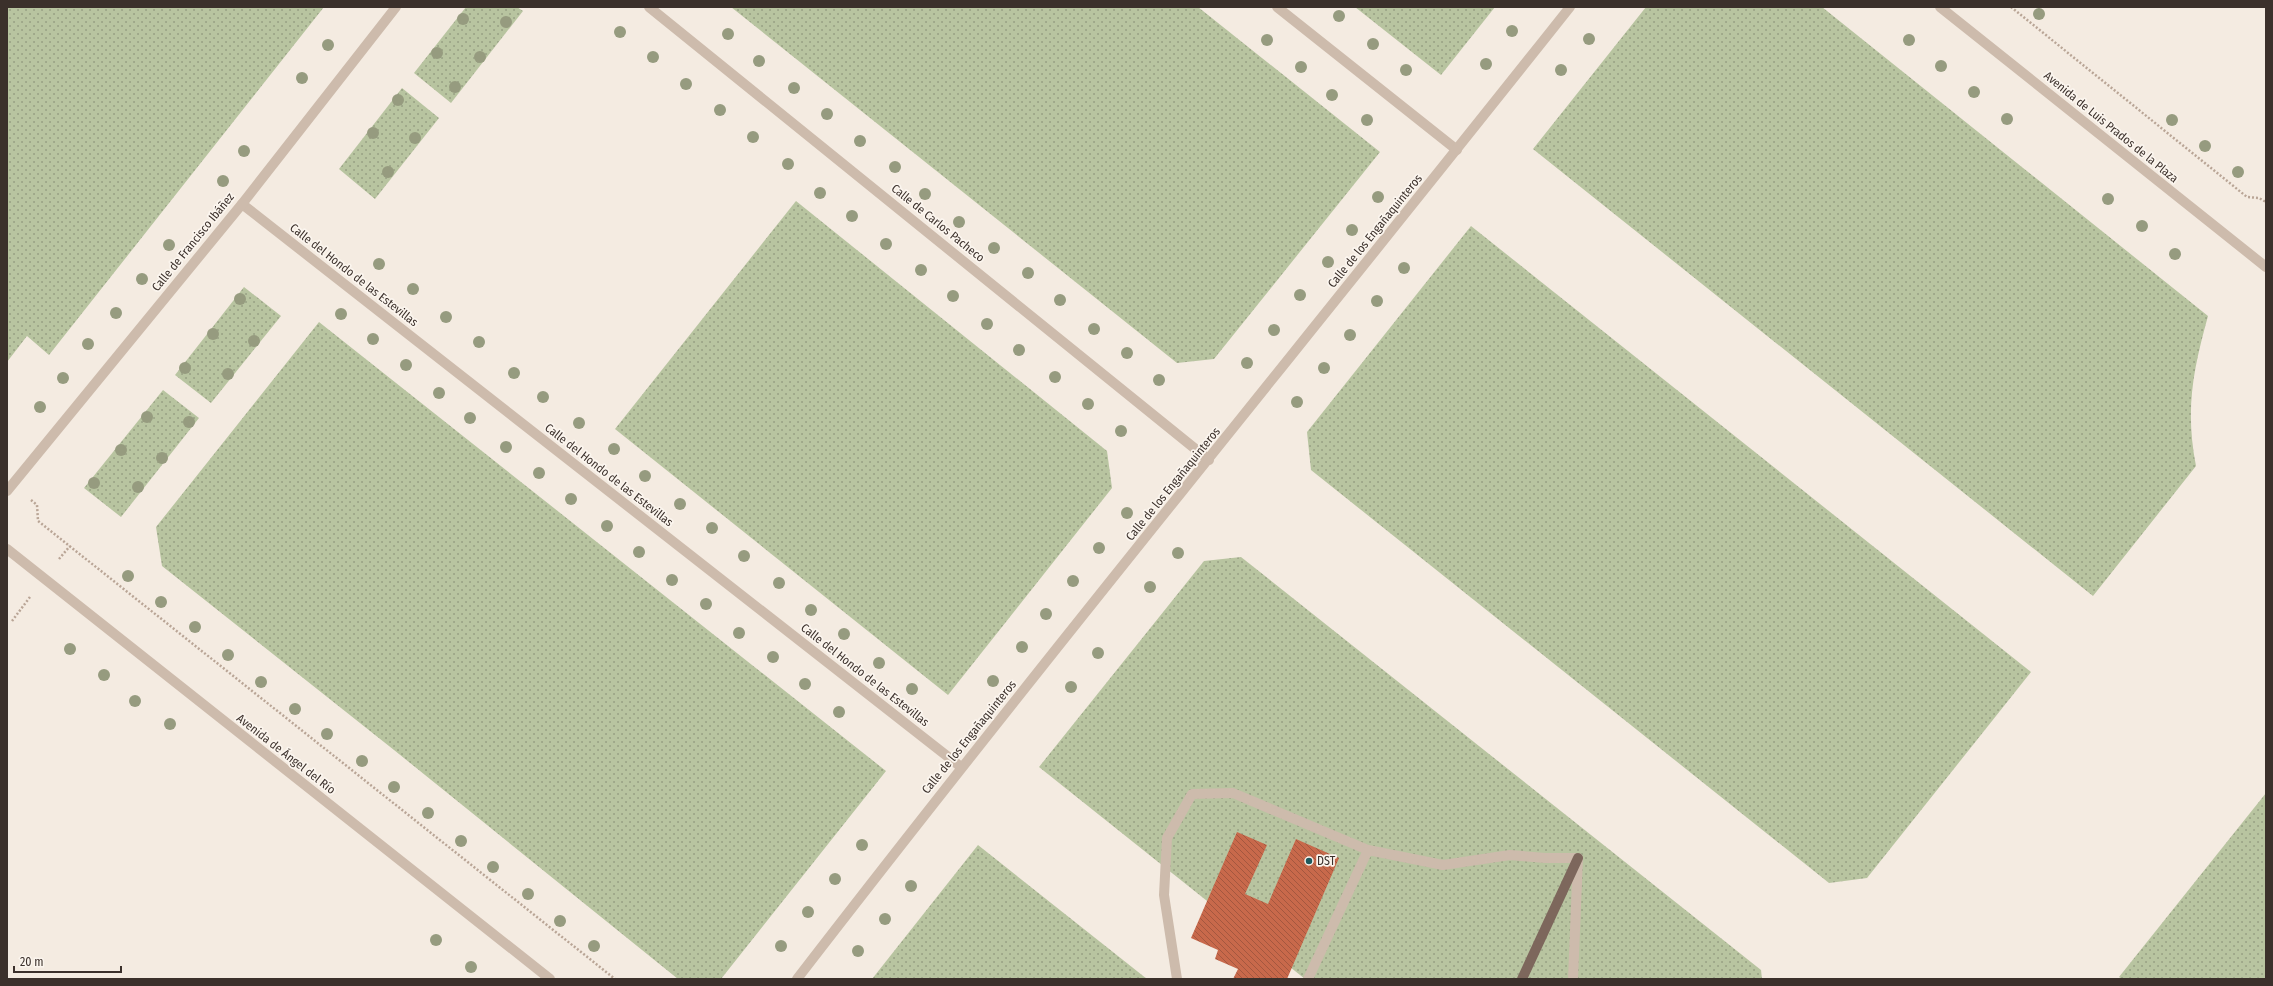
<svg xmlns="http://www.w3.org/2000/svg" width="2273" height="986" viewBox="0 0 2273 986" font-family="'Fira Sans Condensed',sans-serif">
<style>
.green{fill:url(#green-dots)}
.building{fill:url(#building-back-hatch)}
.lines{fill:none;stroke-linecap:round;stroke-linejoin:round}
.path{stroke:#b9a596;stroke-width:2.5;stroke-dasharray:2 2;stroke-linecap:butt}
.lane{stroke:#cdbbac;stroke-width:10}
.street{stroke:#cdbbac;stroke-width:10}
.primary{stroke:#7d675c;stroke-width:10}
.tree{fill:#969b7f}
.poi-dot{fill:#1f5a5e;stroke:#fbf5ee;stroke-width:1.5}
.labels{text-anchor:middle;dominant-baseline:central;stroke-width:3.5;stroke-linejoin:round;paint-order:stroke}
.street-label{font-size:12px;fill:#3b302b;stroke:#fbf5ee}
.poi-label{font-size:12px;fill:#3b302b;stroke:#fbf5ee;text-anchor:start}
</style>
<defs>
<pattern id="green-dots" width="8" height="8" patternUnits="userSpaceOnUse"><rect width="8" height="8" fill="#b8c4a0"/><path d="M2 2h.1M6 6h.1" fill="none" stroke="#97a083" stroke-width="1.8" stroke-linecap="round"/></pattern>
<pattern id="building-back-hatch" width="6" height="6" patternUnits="userSpaceOnUse"><rect width="6" height="6" fill="#c8694b"/><path d="M-1 5l2 2M0 0l6 6M5-1l2 2" fill="none" stroke="#a4573f"/></pattern>
</defs>
<rect width="100%" height="100%" fill="#f4ebe1"/>
<g class="green">
<polygon points="7,7 324,7 49,355 27,336 7,362"/>
<polygon points="466,7 517,7 523,11 451,103 414,73"/>
<polygon points="731,7 1198,7 1380,152 1214,359 1177,363"/>
<polygon points="1355,7 1495,7 1441,75"/>
<path d="M1646,7h176l386,309c-15,54 -23,94 -12,150l-103,130 -560,-447z"/>
<polygon points="402,88 439,118 375,199 339,169"/>
<polygon points="796,201 1107,451 1112,488 948,695 615,429"/>
<polygon points="1471,226 2031,672 1867,878 1829,883 1311,470 1307,432"/>
<polygon points="244,287 281,316 211,403 175,375"/>
<polygon points="319,322 886,771 721,979 678,979 394,750 162,566 156,527"/>
<polygon points="163,390 199,418 121,517 84,488"/>
<polygon points="1241,557 1761,970 1762,979 1305,979 1039,767 1204,561"/>
<polygon points="2266,793 2266,979 2122,979 2119,977"/>
<polygon points="978,845 1147,979 872,979"/>
</g>
<polygon class="building" points="1237,832 1267,845 1245,894 1268,904 1296,839 1339,858 1287,979 1233,979 1238,969 1215,959 1218,950 1191,938"/>
<g class="lines">
<g class="path">
<polyline points="2011,7 2247,197 2259,198 2266,202"/>
<polyline points="31,500 37,505 38,521 615,979"/>
<polyline points="59,559 70,546"/>
<polyline points="12,621 30,597"/>
</g>
<g class="lane">
<polyline points="1177,979 1164,895 1167,838 1192,794 1233,793 1368,850"/>
<polyline points="1308,979 1368,850 1443,865 1510,855 1545,858 1578,858 1573,979"/>
</g>
<g class="street">
<polyline points="649,7 1209,460"/>
<polyline points="1277,7 1457,150"/>
<polyline points="1940,7 2266,267"/>
<polyline points="242,204 961,767"/>
<polyline points="7,491 242,204 396,7"/>
<polyline points="7,549 550,979"/>
<path d="M797,979c253,-328 516,-648 773,-972"/>
</g>
<polyline class="primary" points="1522,979 1578,858"/>
</g>
<g class="tree">
<circle cx="2039" cy="14" r="6"/>
<circle cx="1339" cy="16" r="6"/>
<circle cx="463" cy="19" r="6"/>
<circle cx="506" cy="22" r="6"/>
<circle cx="1512" cy="31" r="6"/>
<circle cx="620" cy="32" r="6"/>
<circle cx="728" cy="34" r="6"/>
<circle cx="1589" cy="39" r="6"/>
<circle cx="1267" cy="40" r="6"/>
<circle cx="1909" cy="40" r="6"/>
<circle cx="1373" cy="44" r="6"/>
<circle cx="328" cy="45" r="6"/>
<circle cx="437" cy="53" r="6"/>
<circle cx="480" cy="57" r="6"/>
<circle cx="653" cy="57" r="6"/>
<circle cx="759" cy="61" r="6"/>
<circle cx="1486" cy="64" r="6"/>
<circle cx="1941" cy="66" r="6"/>
<circle cx="1301" cy="67" r="6"/>
<circle cx="1406" cy="70" r="6"/>
<circle cx="1561" cy="70" r="6"/>
<circle cx="302" cy="78" r="6"/>
<circle cx="686" cy="84" r="6"/>
<circle cx="455" cy="87" r="6"/>
<circle cx="794" cy="88" r="6"/>
<circle cx="1974" cy="92" r="6"/>
<circle cx="1332" cy="95" r="6"/>
<circle cx="398" cy="100" r="6"/>
<circle cx="720" cy="110" r="6"/>
<circle cx="827" cy="114" r="6"/>
<circle cx="2007" cy="119" r="6"/>
<circle cx="1367" cy="120" r="6"/>
<circle cx="2172" cy="120" r="6"/>
<circle cx="373" cy="133" r="6"/>
<circle cx="753" cy="137" r="6"/>
<circle cx="415" cy="138" r="6"/>
<circle cx="860" cy="141" r="6"/>
<circle cx="2205" cy="146" r="6"/>
<circle cx="244" cy="151" r="6"/>
<circle cx="788" cy="164" r="6"/>
<circle cx="895" cy="167" r="6"/>
<circle cx="388" cy="172" r="6"/>
<circle cx="2238" cy="172" r="6"/>
<circle cx="223" cy="181" r="6"/>
<circle cx="820" cy="193" r="6"/>
<circle cx="925" cy="194" r="6"/>
<circle cx="1378" cy="197" r="6"/>
<circle cx="2108" cy="199" r="6"/>
<circle cx="852" cy="216" r="6"/>
<circle cx="959" cy="222" r="6"/>
<circle cx="2142" cy="226" r="6"/>
<circle cx="1352" cy="230" r="6"/>
<circle cx="886" cy="244" r="6"/>
<circle cx="169" cy="245" r="6"/>
<circle cx="994" cy="248" r="6"/>
<circle cx="2175" cy="254" r="6"/>
<circle cx="1328" cy="262" r="6"/>
<circle cx="379" cy="264" r="6"/>
<circle cx="1404" cy="268" r="6"/>
<circle cx="921" cy="270" r="6"/>
<circle cx="1028" cy="273" r="6"/>
<circle cx="142" cy="279" r="6"/>
<circle cx="413" cy="289" r="6"/>
<circle cx="1300" cy="295" r="6"/>
<circle cx="953" cy="296" r="6"/>
<circle cx="240" cy="299" r="6"/>
<circle cx="1060" cy="300" r="6"/>
<circle cx="1377" cy="301" r="6"/>
<circle cx="116" cy="313" r="6"/>
<circle cx="341" cy="314" r="6"/>
<circle cx="446" cy="317" r="6"/>
<circle cx="987" cy="324" r="6"/>
<circle cx="1094" cy="329" r="6"/>
<circle cx="1274" cy="330" r="6"/>
<circle cx="213" cy="334" r="6"/>
<circle cx="1350" cy="335" r="6"/>
<circle cx="373" cy="339" r="6"/>
<circle cx="254" cy="341" r="6"/>
<circle cx="479" cy="342" r="6"/>
<circle cx="88" cy="344" r="6"/>
<circle cx="1019" cy="350" r="6"/>
<circle cx="1127" cy="353" r="6"/>
<circle cx="1247" cy="363" r="6"/>
<circle cx="406" cy="365" r="6"/>
<circle cx="185" cy="368" r="6"/>
<circle cx="1324" cy="368" r="6"/>
<circle cx="514" cy="373" r="6"/>
<circle cx="228" cy="374" r="6"/>
<circle cx="1055" cy="377" r="6"/>
<circle cx="63" cy="378" r="6"/>
<circle cx="1159" cy="380" r="6"/>
<circle cx="439" cy="393" r="6"/>
<circle cx="543" cy="397" r="6"/>
<circle cx="1297" cy="402" r="6"/>
<circle cx="1088" cy="404" r="6"/>
<circle cx="40" cy="407" r="6"/>
<circle cx="147" cy="417" r="6"/>
<circle cx="470" cy="418" r="6"/>
<circle cx="189" cy="422" r="6"/>
<circle cx="579" cy="423" r="6"/>
<circle cx="1121" cy="431" r="6"/>
<circle cx="506" cy="447" r="6"/>
<circle cx="614" cy="449" r="6"/>
<circle cx="121" cy="450" r="6"/>
<circle cx="162" cy="458" r="6"/>
<circle cx="539" cy="473" r="6"/>
<circle cx="645" cy="476" r="6"/>
<circle cx="94" cy="483" r="6"/>
<circle cx="138" cy="487" r="6"/>
<circle cx="571" cy="499" r="6"/>
<circle cx="680" cy="504" r="6"/>
<circle cx="1127" cy="513" r="6"/>
<circle cx="607" cy="526" r="6"/>
<circle cx="712" cy="528" r="6"/>
<circle cx="1099" cy="548" r="6"/>
<circle cx="639" cy="552" r="6"/>
<circle cx="1178" cy="553" r="6"/>
<circle cx="744" cy="556" r="6"/>
<circle cx="128" cy="576" r="6"/>
<circle cx="672" cy="580" r="6"/>
<circle cx="1073" cy="581" r="6"/>
<circle cx="779" cy="583" r="6"/>
<circle cx="1150" cy="587" r="6"/>
<circle cx="161" cy="602" r="6"/>
<circle cx="706" cy="604" r="6"/>
<circle cx="811" cy="610" r="6"/>
<circle cx="1046" cy="614" r="6"/>
<circle cx="195" cy="627" r="6"/>
<circle cx="739" cy="633" r="6"/>
<circle cx="844" cy="634" r="6"/>
<circle cx="1022" cy="647" r="6"/>
<circle cx="70" cy="649" r="6"/>
<circle cx="1098" cy="653" r="6"/>
<circle cx="228" cy="655" r="6"/>
<circle cx="773" cy="657" r="6"/>
<circle cx="879" cy="663" r="6"/>
<circle cx="104" cy="675" r="6"/>
<circle cx="993" cy="681" r="6"/>
<circle cx="261" cy="682" r="6"/>
<circle cx="805" cy="684" r="6"/>
<circle cx="1071" cy="687" r="6"/>
<circle cx="912" cy="689" r="6"/>
<circle cx="135" cy="701" r="6"/>
<circle cx="295" cy="709" r="6"/>
<circle cx="839" cy="712" r="6"/>
<circle cx="170" cy="724" r="6"/>
<circle cx="327" cy="734" r="6"/>
<circle cx="362" cy="761" r="6"/>
<circle cx="394" cy="787" r="6"/>
<circle cx="428" cy="813" r="6"/>
<circle cx="461" cy="841" r="6"/>
<circle cx="862" cy="845" r="6"/>
<circle cx="493" cy="867" r="6"/>
<circle cx="835" cy="879" r="6"/>
<circle cx="911" cy="886" r="6"/>
<circle cx="528" cy="894" r="6"/>
<circle cx="808" cy="912" r="6"/>
<circle cx="885" cy="919" r="6"/>
<circle cx="560" cy="921" r="6"/>
<circle cx="436" cy="940" r="6"/>
<circle cx="594" cy="946" r="6"/>
<circle cx="781" cy="946" r="6"/>
<circle cx="858" cy="951" r="6"/>
<circle cx="471" cy="967" r="6"/>
</g>
<circle class="poi-dot" cx="1309" cy="861" r="4"/>
<g class="labels">
<g class="street-label">
<text transform="translate(2111 127) rotate(39)">Avenida de Luis Prados de la Plaza</text>
<text transform="translate(938 223) rotate(39)">Calle de Carlos Pacheco</text>
<text transform="translate(1375 231) rotate(-51)">Calle de los Engañaquinteros</text>
<text transform="translate(193 242) rotate(-51)">Calle de Francisco Ibáñez</text>
<text transform="translate(354 275) rotate(38)">Calle del Hondo de las Estevillas</text>
<text transform="translate(609 475) rotate(38)">Calle del Hondo de las Estevillas</text>
<text transform="translate(1173 484) rotate(-51)">Calle de los Engañaquinteros</text>
<text transform="translate(865 675) rotate(38)">Calle del Hondo de las Estevillas</text>
<text transform="translate(969 737) rotate(-51)">Calle de los Engañaquinteros</text>
<text transform="translate(286 754) rotate(38)">Avenida de Ángel del Río</text>
</g>
<g class="poi-label">
<text x="1317" y="861">DST</text>
</g>
</g>
<rect width="2273" height="986" fill="none" stroke="#3b302b" stroke-width="16"/>
<path d="M14 966v6h107v-6" fill="none" stroke="#3b302b" stroke-width="2"/>
<text x="20" y="966" font-size="12" fill="#3b302b" stroke="#fbf5ee" stroke-width="3" paint-order="stroke">20 m</text>
</svg>
